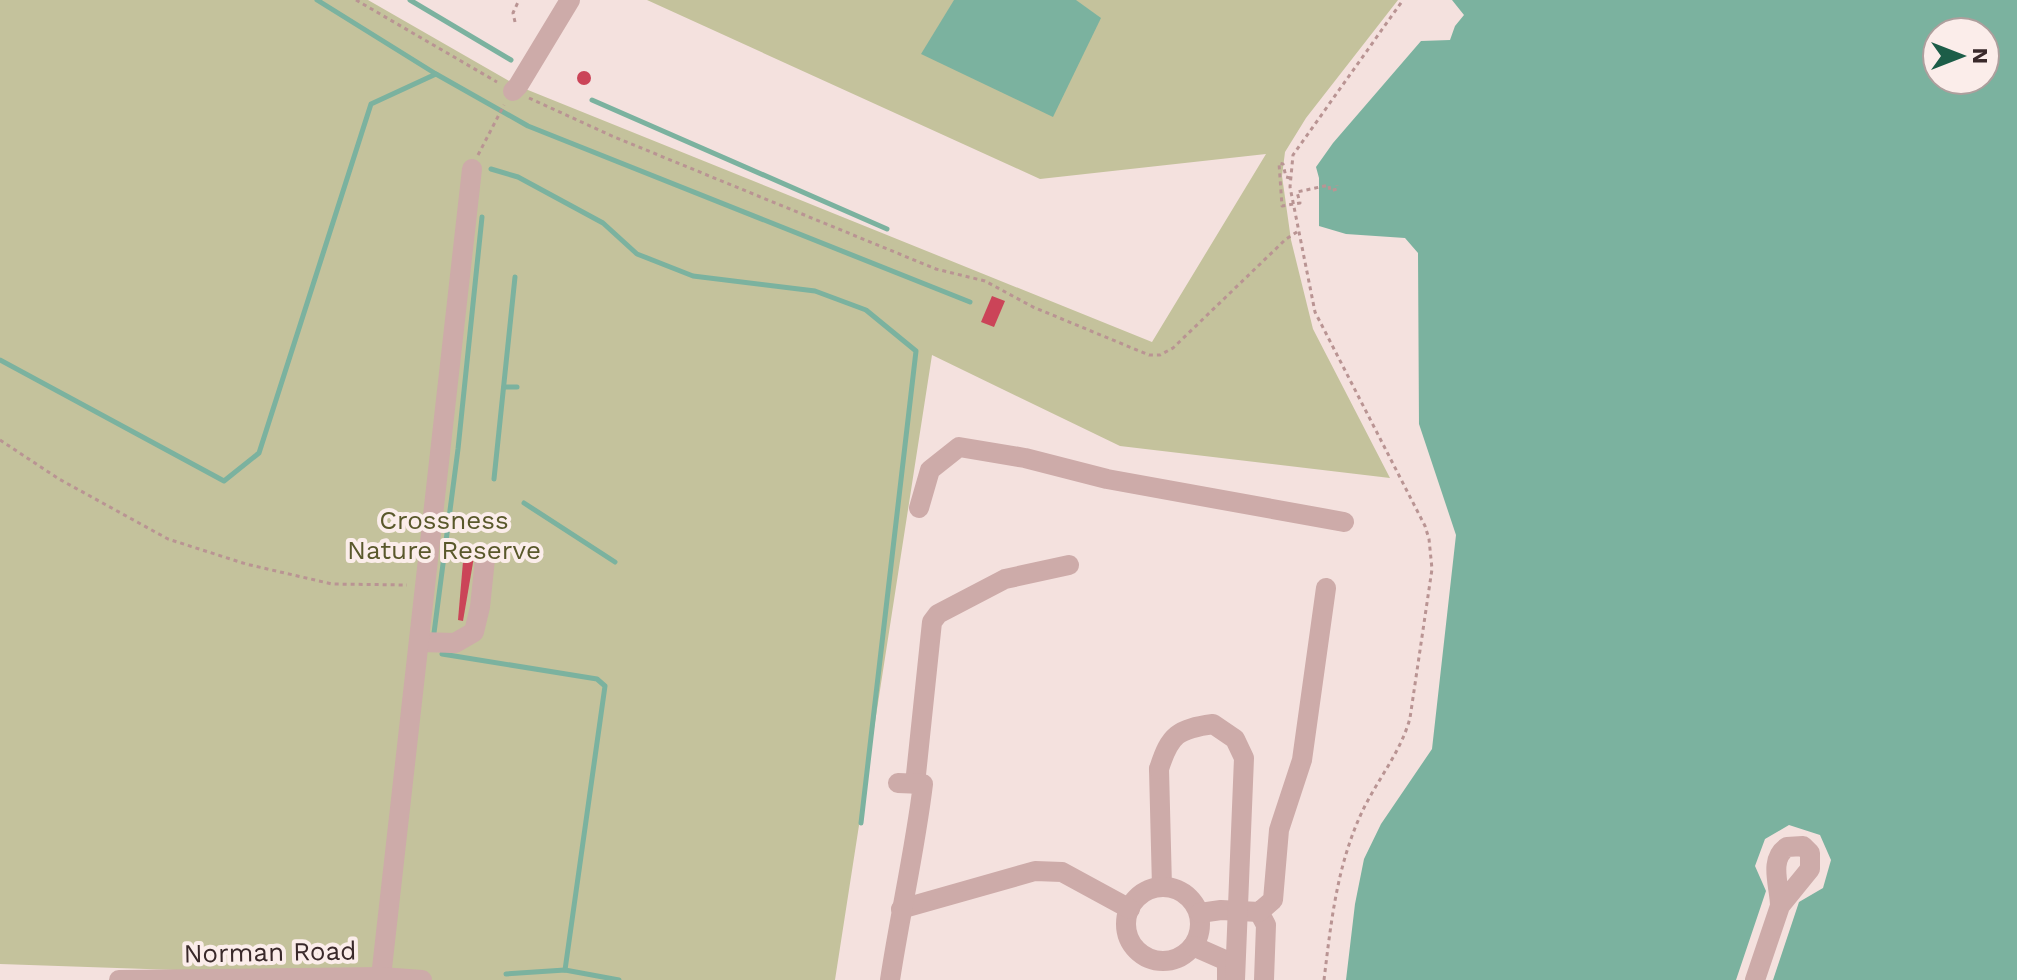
<svg xmlns="http://www.w3.org/2000/svg" width="2017" height="980" viewBox="0 0 2017 980" font-family="'Work Sans',sans-serif">
<style>
.green{fill:#c4c29c}
.water{fill:#7bb29f;fill-rule:evenodd}
.pier{fill:#f4e1de}
.lines{fill:none;stroke-linecap:round;stroke-linejoin:round}
.stream{stroke:#7bb29f;stroke-width:5}
.building{fill:#cb4458}
.path{stroke:#b99493;stroke-width:3;stroke-dasharray:4 4;stroke-linecap:butt}
.minor{stroke:#cdaba9;stroke-width:20}
.minor-bridge{stroke:#cdaba9;stroke-width:20}
.labels{text-anchor:middle;dominant-baseline:central;stroke-width:8;stroke-linejoin:round;paint-order:stroke}
.park-label{font-size:26px;fill:#59582b;stroke:#fbedea}
.street-label{font-size:26px;fill:#39292a;stroke:#fbedea}
</style>
<rect width="100%" height="100%" fill="#f4e1de"/>
<polygon class="green" points="0,0 368,0 518,86 1152,342 1266,154 1040,179 647,0 1398,0 1306,118 1285,152 1282,176 1291,240 1313,329 1390,478 1120,446 932,355 835,980 402,980 381,977 0,964"/>
<g class="water">
<polygon points="954,0 1076,0 1101,18 1053,117 921,54"/>
<path d="M1452,0h565v980h-671l9,-76 9,-45 17,-35 51,-75 24,-214 -37,-111 -1,-171 -13,-15 -59,-4 -27,-8v-48l-3,-11 17,-24 88,-102 29,-1 5,-14 9,-11zM1937,32h48v48h-48z"/>
</g>
<polygon class="pier" points="1789,825 1820,835 1831,860 1823,888 1799,902 1773,980 1736,980 1766,891 1755,866 1765,839"/>
<g class="lines">
<g class="stream">
<polyline points="317,0 436,74 528,126 970,302"/>
<polyline points="410,0 511,60"/>
<polyline points="592,100 887,229"/>
<polyline points="491,169 518,177 603,223 637,254 693,276 815,291 866,310 916,351 861,823"/>
<polyline points="0,360 224,481 259,453 371,104 436,74"/>
<polyline points="504,387 517,387"/>
<polyline points="494,479 515,277"/>
<polyline points="524,503 615,562"/>
<polyline points="434,633 458,449 482,217"/>
<polyline points="442,654 597,679 605,686 565,970"/>
<polyline points="506,974 565,970 619,980"/>
</g>
</g>
<g class="building">
<circle cx="584" cy="78" r="7"/>
<polygon points="992,296 1005,301 994,327 981,322"/>
<polygon points="464,550 475,551 463,621 458,620"/>
</g>
<g class="lines">
<g class="path">
<polyline points="356,0 497,82"/>
<polyline points="515,22 513,13 519,0"/>
<polyline points="529,98 612,136 936,269 985,281 1033,307 1149,355 1160,355 1173,348 1286,239 1297,232"/>
<polyline points="478,155 504,105"/>
<polyline points="1290,178 1286,177 1283,164 1279,163 1282,206 1300,203 1297,192 1329,185 1330,191 1337,189 1337,185"/>
<polyline points="0,440 59,479 168,539 246,564 332,584 407,585"/>
<path d="M1324,980c7,-58 13,-115 38,-168 15,-32 39,-60 48,-94l22,-149 -3,-30 -4,-13 -110,-214 -25,-125 3,-32 110,-155"/>
</g>
<g class="minor">
<polyline points="513,91 518,86 570,0"/>
<polyline points="919,508 930,470 959,447 1025,458 1107,479 1344,522"/>
<polyline points="420,642 455,643 474,632 480,607 485,559"/>
<polyline points="1159,769 1162,887"/>
<polyline points="915,784 932,622 938,614 1005,579 1069,565"/>
<circle cx="1163" cy="924" r="37"/>
<polyline points="901,909 1035,871 1062,872 1130,909"/>
<polyline points="1259,912 1266,925 1264,980"/>
<polyline points="1200,913 1221,910 1259,912 1273,900 1279,830 1302,760 1326,588"/>
<polyline points="1193,946 1227,961 1227,980"/>
<polyline points="381,977 472,169"/>
<polyline points="119,980 381,977 422,980"/>
<path d="M890,980c10,-66 25,-130 33,-196l-25,-1"/>
<path d="M1755,980l25,-74 30,-37v-16l-7,-7 -16,1c-19,13 -7,39 -7,59"/>
</g>
<path class="minor-bridge" d="M1159,769c11,-35 19,-40 54,-45l22,15 9,19 -9,222"/>
</g>
<g class="labels">
<g class="park-label">
<text x="444" y="520">Crossness<tspan x="444" dy="30">Nature Reserve</tspan></text>
</g>
<g class="street-label">
<text transform="translate(270 952) rotate(-1)">Norman Road</text>
</g>
</g>
<g transform="translate(1961 56) rotate(90)"><circle r="38" fill="#fbedea" stroke="#ad9f9d" stroke-width="2"/>
<path d="M0-6L14 30L0 20L-14 30Z" fill="#1c5d48"/>
<text y="-12" font-size="22" font-weight="bold" text-anchor="middle" fill="#39292a">N</text>
</g>
</svg>
